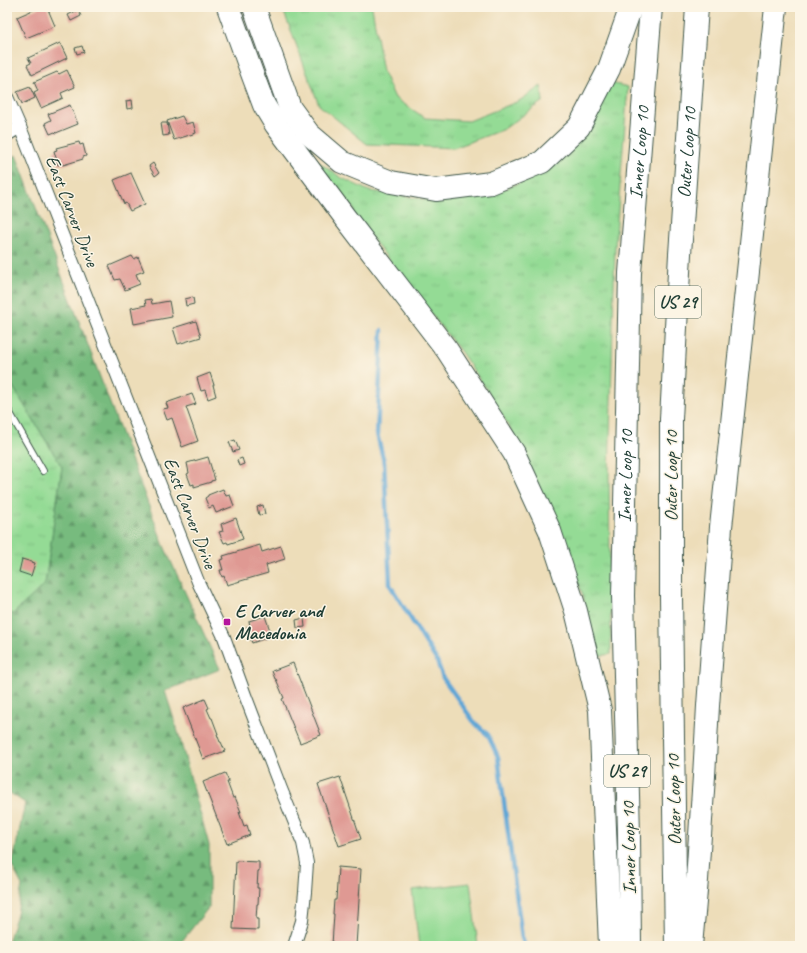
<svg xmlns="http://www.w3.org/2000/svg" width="807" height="953" viewBox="0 0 807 953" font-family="Caveat,sans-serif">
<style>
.grass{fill:url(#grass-tufts);stroke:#5a8c64}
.forest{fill:url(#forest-firs);stroke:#4b7c59}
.pitch{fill:#94db95;stroke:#5a8c64}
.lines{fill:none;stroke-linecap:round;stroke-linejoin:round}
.stream{stroke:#5ea6d5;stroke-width:4.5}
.building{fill:#df9993}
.lane-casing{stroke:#3e5548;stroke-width:8}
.street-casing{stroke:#3e5548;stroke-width:14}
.highway-casing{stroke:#3e5548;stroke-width:24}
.lane{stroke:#fff;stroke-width:6}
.street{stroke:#fff;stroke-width:12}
.highway{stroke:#fff;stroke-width:22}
.poi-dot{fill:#b5179e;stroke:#fcf5e5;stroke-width:1.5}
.labels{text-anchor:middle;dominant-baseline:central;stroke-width:3;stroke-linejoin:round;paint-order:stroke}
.shield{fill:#fcf5e5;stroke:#617469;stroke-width:1}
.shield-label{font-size:18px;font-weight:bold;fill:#1f3d34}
.street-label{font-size:19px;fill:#1f3d34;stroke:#fcf5e5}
.poi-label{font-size:19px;font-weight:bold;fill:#1f3d34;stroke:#fcf5e5;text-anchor:start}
</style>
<defs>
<pattern id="grass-tufts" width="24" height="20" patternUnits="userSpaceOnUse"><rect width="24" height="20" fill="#94db95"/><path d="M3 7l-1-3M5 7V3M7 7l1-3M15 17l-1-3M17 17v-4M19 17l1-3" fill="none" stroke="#7fbd81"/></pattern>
<pattern id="forest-firs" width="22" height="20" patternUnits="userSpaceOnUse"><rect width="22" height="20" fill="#77bb7e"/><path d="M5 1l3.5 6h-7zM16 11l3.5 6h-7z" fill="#619968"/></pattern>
</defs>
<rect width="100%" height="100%" fill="#fcf5e5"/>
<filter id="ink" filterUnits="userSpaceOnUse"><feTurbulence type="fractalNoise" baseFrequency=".025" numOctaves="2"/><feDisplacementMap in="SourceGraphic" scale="8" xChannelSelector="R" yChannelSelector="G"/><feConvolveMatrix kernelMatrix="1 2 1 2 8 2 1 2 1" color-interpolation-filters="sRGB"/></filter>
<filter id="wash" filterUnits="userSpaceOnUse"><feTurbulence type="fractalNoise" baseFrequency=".012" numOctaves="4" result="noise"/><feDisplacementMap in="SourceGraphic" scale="16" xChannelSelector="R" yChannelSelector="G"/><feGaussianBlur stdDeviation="0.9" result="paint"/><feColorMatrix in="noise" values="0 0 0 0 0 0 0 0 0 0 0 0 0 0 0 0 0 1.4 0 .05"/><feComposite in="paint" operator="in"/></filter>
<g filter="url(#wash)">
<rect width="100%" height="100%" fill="#edddb9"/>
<g class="grass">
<polygon points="282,7 372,7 383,72 395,98 425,118 469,121 519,101 541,86 543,101 504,129 454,148 367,144 319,105"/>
<polygon points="611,83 628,87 615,247 609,476 611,654 597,656 583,596 560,530 517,441 493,399 461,352 353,214 354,209 315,160 342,178 369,191 386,193 429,200 455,199 481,195 507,188 529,179"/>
<polygon points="7,377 62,467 45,584 13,614 7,612"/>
</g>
<polygon class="forest" points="16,155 164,546 220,669 165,691 178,732 209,845 209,907 178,946 10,946 9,939 17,914 22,885 12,866 25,803 7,791 7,612 13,614 45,584 62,467 7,377 7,160"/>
<polygon class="pitch" points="470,883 478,946 419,946 412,890"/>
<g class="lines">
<polyline class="stream" points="382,330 377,434 384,462 390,585 437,661 443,678 474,722 488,735 498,757 522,938 525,946"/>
</g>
<g id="blocks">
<g class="building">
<polygon points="40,7 47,7 55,26 26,38 17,17"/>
<polygon points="78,10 81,16 71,21 68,15"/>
<polygon points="60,43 67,58 32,75 27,65 31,63 28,58"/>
<polygon points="82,46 84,52 77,54 75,48"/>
<polygon points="67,70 75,87 61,93 63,98 41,108 34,93 38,91 34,82 57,72 59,74"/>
<polygon points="30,87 35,98 22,104 17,92"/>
<polygon points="132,100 133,108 127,109 126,101"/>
<polygon points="70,105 78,124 56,133 55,132 50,134 45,123 51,120 48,114"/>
<polygon points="182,116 186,124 193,122 196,133 174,140 167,121"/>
<polygon points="161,123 167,123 169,135 163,136"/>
<polygon points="79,142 80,145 83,144 86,156 83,157 83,159 63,165 62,164 58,165 54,151 57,150 56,148"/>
<polygon points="153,163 159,173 155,176 149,166"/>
<polygon points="131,173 145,204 130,211 126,203 124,204 114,180"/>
<polygon points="132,256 134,259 138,257 144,271 136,274 140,284 125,290 120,279 115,280 109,266"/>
<polygon points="193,297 194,304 186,306 185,299"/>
<polygon points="151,299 152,304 169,301 172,317 134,324 131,308 146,305 145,300"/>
<polygon points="196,321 201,337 178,344 173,328"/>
<polygon points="210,373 214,385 213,385 216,396 208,399 205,390 201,391 197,378"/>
<polygon points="192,394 196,404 186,407 198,441 182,447 172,418 167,420 163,409 168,408 166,403"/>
<polygon points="235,440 239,450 233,452 229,442"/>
<polygon points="208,457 215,480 211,481 211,482 194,487 194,484 191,485 187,474 189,473 187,463"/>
<polygon points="242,458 244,464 239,466 237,460"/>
<polygon points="223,489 226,496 230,495 234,506 216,513 213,506 209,508 205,498 208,496 208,495"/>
<polygon points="263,505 265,514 259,515 257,507"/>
<polygon points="236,518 243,539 228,544 227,542 224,543 219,532 223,531 221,524"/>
<polygon points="260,545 262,552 281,546 285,559 266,565 268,573 227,585 224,576 222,577 220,570 223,570 220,560 224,559 223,556"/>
<polygon points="22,559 35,563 31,576 19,572"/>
<polygon points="265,616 272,636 252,643 246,627 250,626 249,621"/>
<polygon points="304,618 305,627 297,628 296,620"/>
<polygon points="293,663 321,735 300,743 282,699 284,698 276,679 275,679 272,671"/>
<polygon points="205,699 209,708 207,709 211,718 212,718 218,734 217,734 220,742 221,742 225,751 203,759 183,708"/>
<polygon points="225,773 229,782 227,782 233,798 235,797 241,812 239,812 244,826 247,825 250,835 227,844 203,782"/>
<polygon points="340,777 361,839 339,846 318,784"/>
<polygon points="236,861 259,862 259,871 258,871 257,888 259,888 258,904 257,904 256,919 258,919 258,930 233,929"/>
<polygon points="338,867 361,869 356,946 332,945 334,914 333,914 334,900 336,900"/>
</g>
</g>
</g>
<g filter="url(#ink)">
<use href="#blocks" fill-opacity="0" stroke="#3e5548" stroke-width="1"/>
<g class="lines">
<g class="lane-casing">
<polyline id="lane" points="7,408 43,471"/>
</g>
<g class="street-casing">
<g id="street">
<polyline points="7,97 20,127 199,584 224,637 245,695 281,789 303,843 307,863 305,892 302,921 294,946"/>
<polyline points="7,135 20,127"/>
</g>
</g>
<g class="highway-casing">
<g id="highway">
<polyline points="228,7 253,76 264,105 276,125 344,216 447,350 514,453 550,531 576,611 600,710 610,946"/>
<polyline points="254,7 290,108 309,134 342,162 391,182 436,190 491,183 542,162 579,127 609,69 631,7"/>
<path id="s1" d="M630,946l-1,-111 -6,-239 7,-323 21,-266"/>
<path id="s2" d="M676,946l-5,-348v-179l9,-165 17,-247"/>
<polyline points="691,946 697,880 704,776 708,706 721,527 776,7"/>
</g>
</g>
<use href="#lane" class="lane"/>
<use href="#street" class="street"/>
<use href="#highway" class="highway"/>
</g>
</g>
<rect class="poi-dot" x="223" y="618" width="8" height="8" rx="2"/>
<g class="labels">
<g class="shield">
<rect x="655" y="286" width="46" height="32" rx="3"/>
<rect x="604" y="755" width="46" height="32" rx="3"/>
</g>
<g class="shield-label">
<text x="678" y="302">US 29</text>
<text x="627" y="771">US 29</text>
</g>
<g class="street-label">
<text stroke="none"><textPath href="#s1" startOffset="794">Inner Loop 10</textPath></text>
<text stroke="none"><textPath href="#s2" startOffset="794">Outer Loop 10</textPath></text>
<text transform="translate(72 211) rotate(69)">East Carver Drive</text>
<text stroke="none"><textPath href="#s1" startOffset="470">Inner Loop 10</textPath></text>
<text transform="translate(671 476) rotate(-90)">Outer Loop 10</text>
<text transform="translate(190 513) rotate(69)">East Carver Drive</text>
<text transform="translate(674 800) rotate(-91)">Outer Loop 10</text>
<text transform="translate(629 848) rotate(-91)">Inner Loop 10</text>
</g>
<g class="poi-label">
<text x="235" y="611">E Carver and<tspan x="235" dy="22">Macedonia</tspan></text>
</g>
</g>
<rect width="807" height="953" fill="none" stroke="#fcf5e5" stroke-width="24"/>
</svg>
